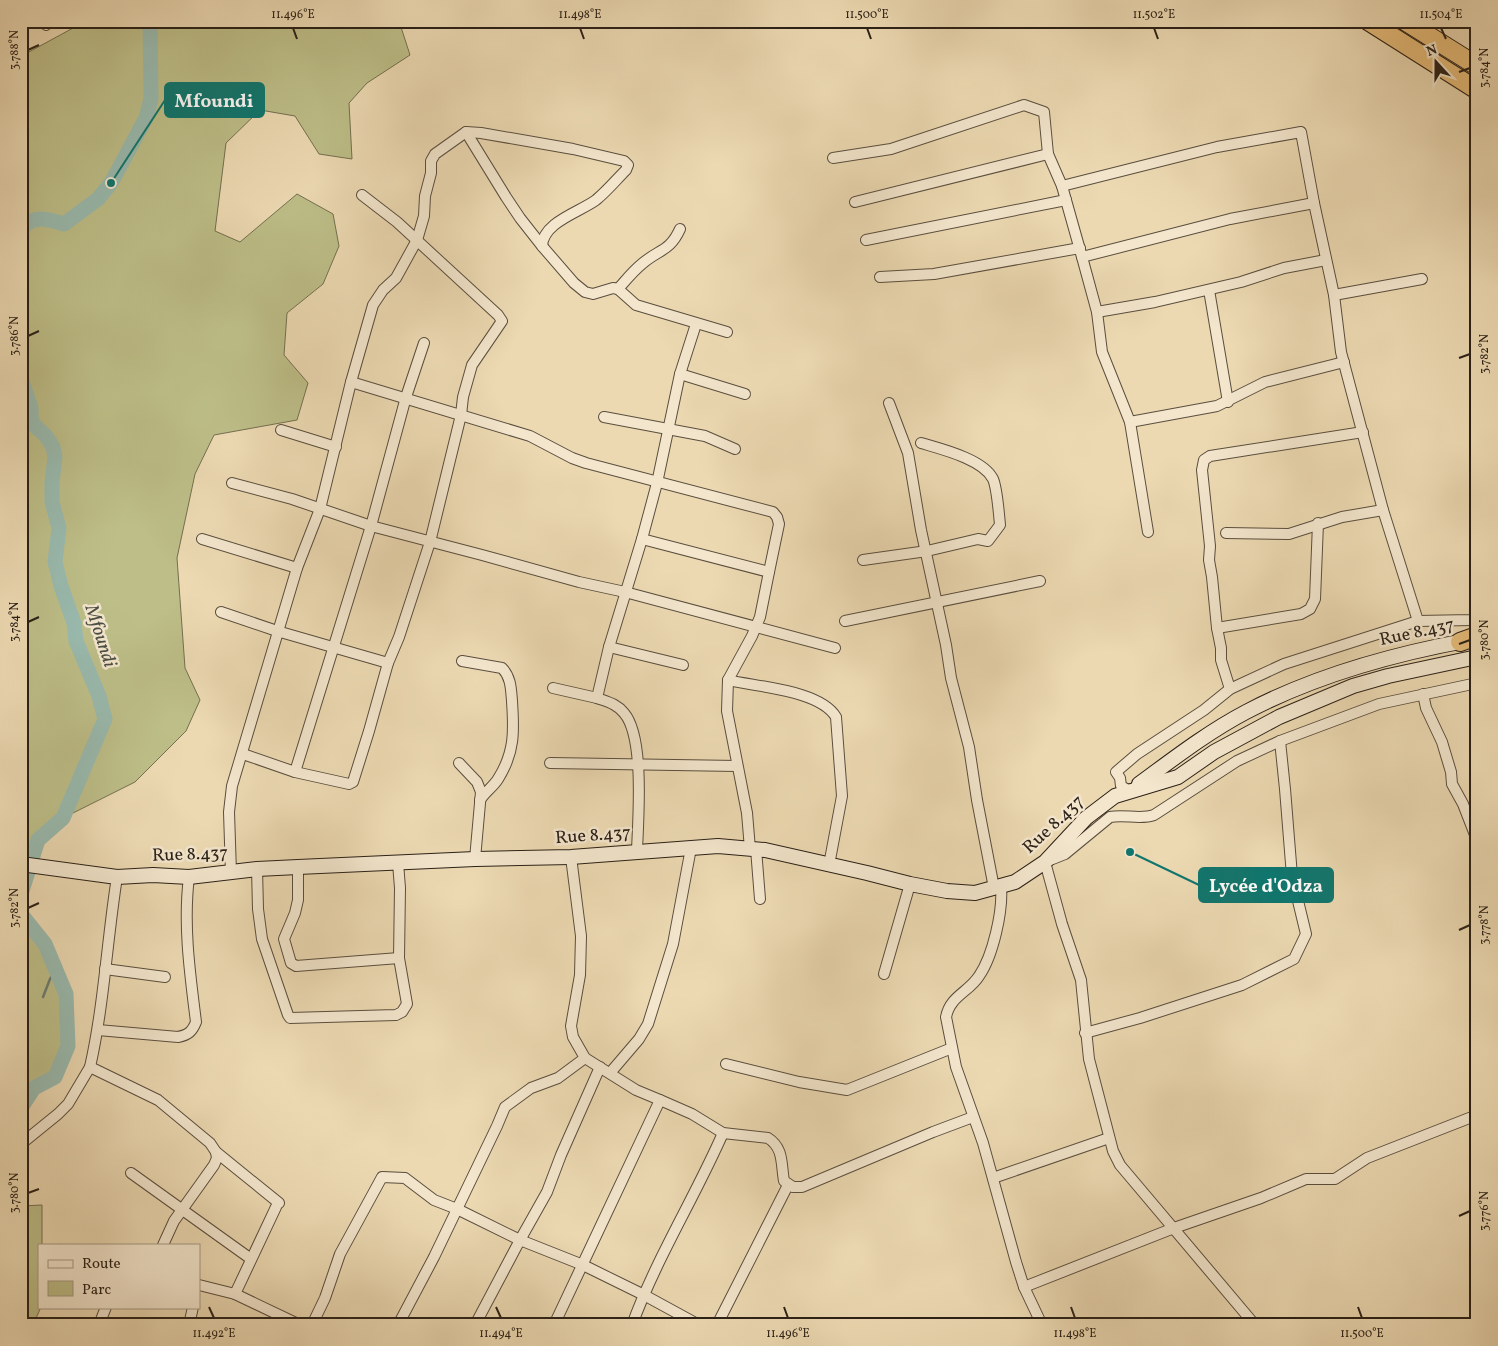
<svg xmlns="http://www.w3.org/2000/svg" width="1498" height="1346" viewBox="0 0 1498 1346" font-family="Vollkorn,serif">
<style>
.green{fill:#bdbe88;stroke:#746f50}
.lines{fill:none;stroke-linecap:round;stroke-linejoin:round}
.stream{stroke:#6d7c72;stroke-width:2.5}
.river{stroke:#99baae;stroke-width:15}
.street-casing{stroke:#5a4e3e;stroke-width:12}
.secondary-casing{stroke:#2a2017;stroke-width:16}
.highway-casing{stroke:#2a2017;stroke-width:20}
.street{stroke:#f3e6cd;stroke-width:10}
.secondary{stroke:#f3e6cd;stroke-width:14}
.highway{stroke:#e6bc79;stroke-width:18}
.ticks{fill:none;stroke:#2a2017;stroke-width:2}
.labels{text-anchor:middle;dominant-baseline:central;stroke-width:5;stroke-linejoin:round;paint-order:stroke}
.street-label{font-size:18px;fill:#2a2017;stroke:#f3e6cd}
.water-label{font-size:19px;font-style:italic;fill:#4b4e44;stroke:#f3e6cd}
.leader{fill:none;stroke:#0f766e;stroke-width:2}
.callout-dot{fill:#0f766e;stroke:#f3e6cd;stroke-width:2}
.callout{fill:#0f766e;stroke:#0f766e;stroke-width:2}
.callout-label{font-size:19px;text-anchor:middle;font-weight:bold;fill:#fff}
.neatline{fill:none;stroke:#2a2017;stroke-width:2}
.ticks-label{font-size:12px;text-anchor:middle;fill:#2a2017}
</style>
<rect width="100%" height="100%" fill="#ecd9b2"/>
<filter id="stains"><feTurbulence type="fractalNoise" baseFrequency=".004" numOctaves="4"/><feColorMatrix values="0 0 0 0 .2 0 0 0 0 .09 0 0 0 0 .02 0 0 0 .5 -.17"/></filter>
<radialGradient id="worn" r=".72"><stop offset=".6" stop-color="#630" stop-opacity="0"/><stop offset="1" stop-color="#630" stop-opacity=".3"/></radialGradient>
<g class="green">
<polygon points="86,21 399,21 410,55 367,83 349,103 352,159 319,154 295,116 260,110 226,143 215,231 240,242 297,194 333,214 339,246 323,284 287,313 284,355 308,383 297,420 214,435 195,474 177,558 185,668 200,700 186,731 135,782 63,818 38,840 21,894 21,386 23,384 21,378 21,50 27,53"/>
<polygon points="21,914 45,944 66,994 68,1046 55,1077 34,1088 21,1108"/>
<polygon points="42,1205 42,1245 39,1245 39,1307 41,1307 33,1325 21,1325 21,1206"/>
</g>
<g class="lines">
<polyline class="stream" points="43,997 50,979 55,971"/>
<g class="river">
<path d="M21,229c14,-15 26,-10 43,-5l34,-25 13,-16 35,-65 5,-19 -1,-78"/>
<polyline points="21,378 31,408 31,418 34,425 46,436 53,447 55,457 52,482 52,502 59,528 55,562 61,586 74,623 76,641 99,696 105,719 63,818 38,840 21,894"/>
<polyline points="21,914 45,944 66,994 68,1046 55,1077 34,1088 21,1108"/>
</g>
<g class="street-casing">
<g id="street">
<polyline points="43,21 46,25"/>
<polyline points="466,132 506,197 520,218 542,246 574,283 585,292 593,294 613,288 618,289 636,305 727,332"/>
<polyline points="833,158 891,149 1024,105 1044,112 1048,154 1062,186 1082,257 1097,312 1102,352 1130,422 1148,532"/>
<polyline points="1062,186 1217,147 1301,132 1314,203 1334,295 1341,352 1383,510 1418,621"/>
<polyline points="855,202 1048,154"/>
<polyline points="866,240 1066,200"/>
<polyline points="1082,257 1230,219 1314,203"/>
<polyline points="880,277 934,274 1080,248"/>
<path d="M618,289c8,-9 15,-18 25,-26 17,-14 27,-12 37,-34"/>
<polyline points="1209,290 1228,402"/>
<polyline points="1334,295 1422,279"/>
<polyline points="1097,312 1155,302 1241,282 1284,268 1326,260"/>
<polyline points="680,374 745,394"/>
<polyline points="351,382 530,436 572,458 586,463 773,512 777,517 779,524 769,572"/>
<polyline points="889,403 908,453 921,530 946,645 951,678 969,747 977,800 994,888"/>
<polyline points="604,417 705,436 735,449"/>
<polyline points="1130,422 1217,406 1265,382 1344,362"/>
<polyline points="281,430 336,447"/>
<polyline points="232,483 292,499 371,526 482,555 579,582 625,592 835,648"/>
<polyline points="1226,533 1289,534 1342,517 1383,510"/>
<polyline points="202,539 297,568"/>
<polyline points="642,539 769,572 760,617 752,636 728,680 727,711 747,813 750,849"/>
<path d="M863,560l64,-9 51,-12 10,2 12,-16c-1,-11 -3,-37 -7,-46 -10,-20 -52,-30 -72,-36"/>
<polyline points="221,612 277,631 388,663"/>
<polyline points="845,621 1040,581"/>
<polyline points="1217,628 1301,614 1310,609 1315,599 1318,523"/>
<polyline points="609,647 683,665"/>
<path d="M462,661l40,7c9,9 9,21 10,33 2,30 3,51 -14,78 -5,8 -13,13 -18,21"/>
<path d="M728,680c29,7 92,10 108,37l6,79 -13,69"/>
<polyline points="553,688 597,698"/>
<polyline points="1230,689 1221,660 1221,648 1217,628 1212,577 1209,560 1210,546 1202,470 1204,460 1210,456 1363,432"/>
<polyline points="1423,694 1426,708 1442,742 1451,772 1452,784 1463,804 1477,840"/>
<polyline points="243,754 295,772 349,784 353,782 369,731 388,663 399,637 430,542 461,415 463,397 472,365 502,321 498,315 397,222 362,195"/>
<polyline points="459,763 477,782 481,792 475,859"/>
<polyline points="550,763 737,766"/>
<polyline points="295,772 371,526 406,397 424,343"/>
<polyline points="1130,791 1121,786 1120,778 1116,772 1137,754 1204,710 1230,689 1284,664 1418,621 1472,620 1477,618"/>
<polyline points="756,849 760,899"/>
<path d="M637,851c1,-31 8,-114 -13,-138 -7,-9 -16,-11 -27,-15l12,-51 33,-108 15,-56 23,-109 16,-50"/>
<polyline points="298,867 298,900 295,913 284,939 291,963 296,966 399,958"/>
<polyline points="257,869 258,909 262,939 288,1015 290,1018 396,1015 402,1012 407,1004 399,958 400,888 398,863"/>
<path d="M231,873l-2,-61 3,-26 65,-218 23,-59 31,-127 22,-77 10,-15 13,-12 21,-38 7,-24 1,-20 6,-23v-12l4,-7 31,-22 15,1 92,16 51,12 4,4 -2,5c-10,10 -19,21 -30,30 -16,12 -53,22 -54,46"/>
<path d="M117,877c-10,63 -13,128 -27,190l68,33 52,43 6,9 63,51"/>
<path d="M1001,887c2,24 -8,69 -22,89 -10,16 -29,20 -33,41l10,50 27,76 33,119 8,25 18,38"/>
<polyline points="105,969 165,977"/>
<polyline points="884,974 910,884"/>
<path d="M98,1030l80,7c10,-2 14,-5 18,-15 -6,-48 -13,-97 -7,-145"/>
<polyline points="1085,1033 1140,1018 1242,985 1294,959 1306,934 1292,876 1285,789 1280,741"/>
<polyline points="726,1064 799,1082 847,1090 952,1048"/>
<polyline points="610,1073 639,1039 648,1024 673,944 691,848"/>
<path d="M660,1100l32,14 31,19 45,5c16,10 13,27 16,43l9,6h9l131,-55 40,-15"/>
<polyline points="21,1144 58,1114 68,1104 90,1067"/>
<polyline points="131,1173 251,1259"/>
<polyline points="993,1178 1109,1138"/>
<polyline points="163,1245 174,1221 214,1165 217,1158 216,1152"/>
<polyline points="199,1285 235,1294 300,1325"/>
<polyline points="1024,1287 1174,1228 1261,1198 1306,1179 1335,1179 1367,1158 1477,1115"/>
<polyline points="235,1294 276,1207"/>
<polyline points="99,1325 106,1307"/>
<polyline points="189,1325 193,1307"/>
<polyline points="312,1325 325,1298 340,1254 382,1177 405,1178 434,1200 457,1209 520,1240 583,1265 644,1295 699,1325"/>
<polyline points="398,1325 434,1257 497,1126 505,1107 531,1088 558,1078 585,1058"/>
<polyline points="475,1325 520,1240 547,1192 561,1155 600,1067"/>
<polyline points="554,1325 660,1100 636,1090 585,1058 573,1037 571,1026 580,975 581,936 571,857"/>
<path d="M632,1325c24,-66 63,-128 91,-192"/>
<polyline points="717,1325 788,1185"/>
<path d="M1255,1325l-135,-160 -7,-14 -24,-92 -8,-79 -19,-56 -17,-62 20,-8 45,-37c15,-3 30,3 44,-2l83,-54 43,-20 99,-37 98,-21"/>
</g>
</g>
<g class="secondary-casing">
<g id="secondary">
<path d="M1139,784c34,-25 69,-52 107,-72 70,-37 147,-58 224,-72"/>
<polyline points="21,864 117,877 153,875 189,877 257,869 298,867 475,859 571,857 718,846 765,850 867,873 910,884 947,891 975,893 1015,882 1045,862 1086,818 1115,796 1178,777 1214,752 1279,717 1353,686 1388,676 1477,657"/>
</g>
</g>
<g class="highway-casing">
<g id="highway">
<polyline points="1368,21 1477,90"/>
<polyline points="1405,21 1477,66"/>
<polyline points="1460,642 1477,636"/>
</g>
</g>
<use href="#street" class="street"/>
<use href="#secondary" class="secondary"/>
<use href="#highway" class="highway"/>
</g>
<path class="ticks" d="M293,28l4,11M580,28l4,11M867,28l4,11M1154,28l4,11M1441,28l5,11M28,50l11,-5M1459,72l11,-4M28,336l11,-5M1459,358l11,-4M28,622l11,-5M1459,644l11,-4M28,908l11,-5M1459,930l11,-5M28,1193l11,-4M1459,1216l11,-5M209,1307l5,11M496,1307l5,11M784,1307l4,11M1071,1307l4,11M1358,1307l4,11"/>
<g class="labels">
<g class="street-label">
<text transform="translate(1417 633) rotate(-12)">Rue 8.437</text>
<text transform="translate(1054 825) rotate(-43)">Rue 8.437</text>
<text transform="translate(593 836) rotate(-4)">Rue 8.437</text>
<text transform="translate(190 855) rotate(-2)">Rue 8.437</text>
</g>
<g class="water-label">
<text transform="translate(100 636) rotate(72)">Mfoundi</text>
</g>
</g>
<path class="leader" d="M111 183L165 100M1130 852L1199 885"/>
<g class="callout-dot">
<circle cx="111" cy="183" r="5"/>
<circle cx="1130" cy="852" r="5"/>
</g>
<g class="callout">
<rect x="165" y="83" width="99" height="34" rx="5"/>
<rect x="1199" y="868" width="134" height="34" rx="5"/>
</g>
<g class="callout-label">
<text x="214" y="107">Mfoundi</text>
<text x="1266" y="892">Lycée d'Odza</text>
</g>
<rect width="1498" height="1346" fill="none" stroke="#ecd9b2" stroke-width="55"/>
<rect x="38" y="1244" width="162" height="65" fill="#f3e6cd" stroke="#a39784"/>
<rect x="48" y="1260" width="25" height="8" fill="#f3e6cd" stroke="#a39784"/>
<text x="82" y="1268" font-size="15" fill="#2a2017">Route</text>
<rect x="48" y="1281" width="25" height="15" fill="#bdbe88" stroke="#a39784"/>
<text x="82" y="1294" font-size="15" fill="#2a2017">Parc</text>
<g transform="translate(1436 62) rotate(339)" stroke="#f3e6cd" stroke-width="4" paint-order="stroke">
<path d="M0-4L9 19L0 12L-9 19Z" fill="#2a2017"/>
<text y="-8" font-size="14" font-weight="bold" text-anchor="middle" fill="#2a2017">N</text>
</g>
<rect x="28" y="28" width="1442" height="1290" class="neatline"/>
<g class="ticks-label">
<text x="293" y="18">11.496°E</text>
<text x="580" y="18">11.498°E</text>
<text x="867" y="18">11.500°E</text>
<text x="1154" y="18">11.502°E</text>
<text x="1441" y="18">11.504°E</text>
<text transform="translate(14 50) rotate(-90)" y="4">3.788°N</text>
<text transform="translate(1484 68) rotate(-90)" y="4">3.784°N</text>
<text transform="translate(14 336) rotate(-90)" y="4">3.786°N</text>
<text transform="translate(1484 354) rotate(-90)" y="4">3.782°N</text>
<text transform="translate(14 622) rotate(-90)" y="4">3.784°N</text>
<text transform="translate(1484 640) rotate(-90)" y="4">3.780°N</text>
<text transform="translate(14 908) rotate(-90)" y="4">3.782°N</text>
<text transform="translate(1484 925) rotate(-90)" y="4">3.778°N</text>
<text transform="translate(14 1193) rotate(-90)" y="4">3.780°N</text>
<text transform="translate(1484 1211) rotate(-90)" y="4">3.776°N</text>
<text x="214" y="1337">11.492°E</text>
<text x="501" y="1337">11.494°E</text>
<text x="788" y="1337">11.496°E</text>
<text x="1075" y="1337">11.498°E</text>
<text x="1362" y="1337">11.500°E</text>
</g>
<rect width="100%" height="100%" filter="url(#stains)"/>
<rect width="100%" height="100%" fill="url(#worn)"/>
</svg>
